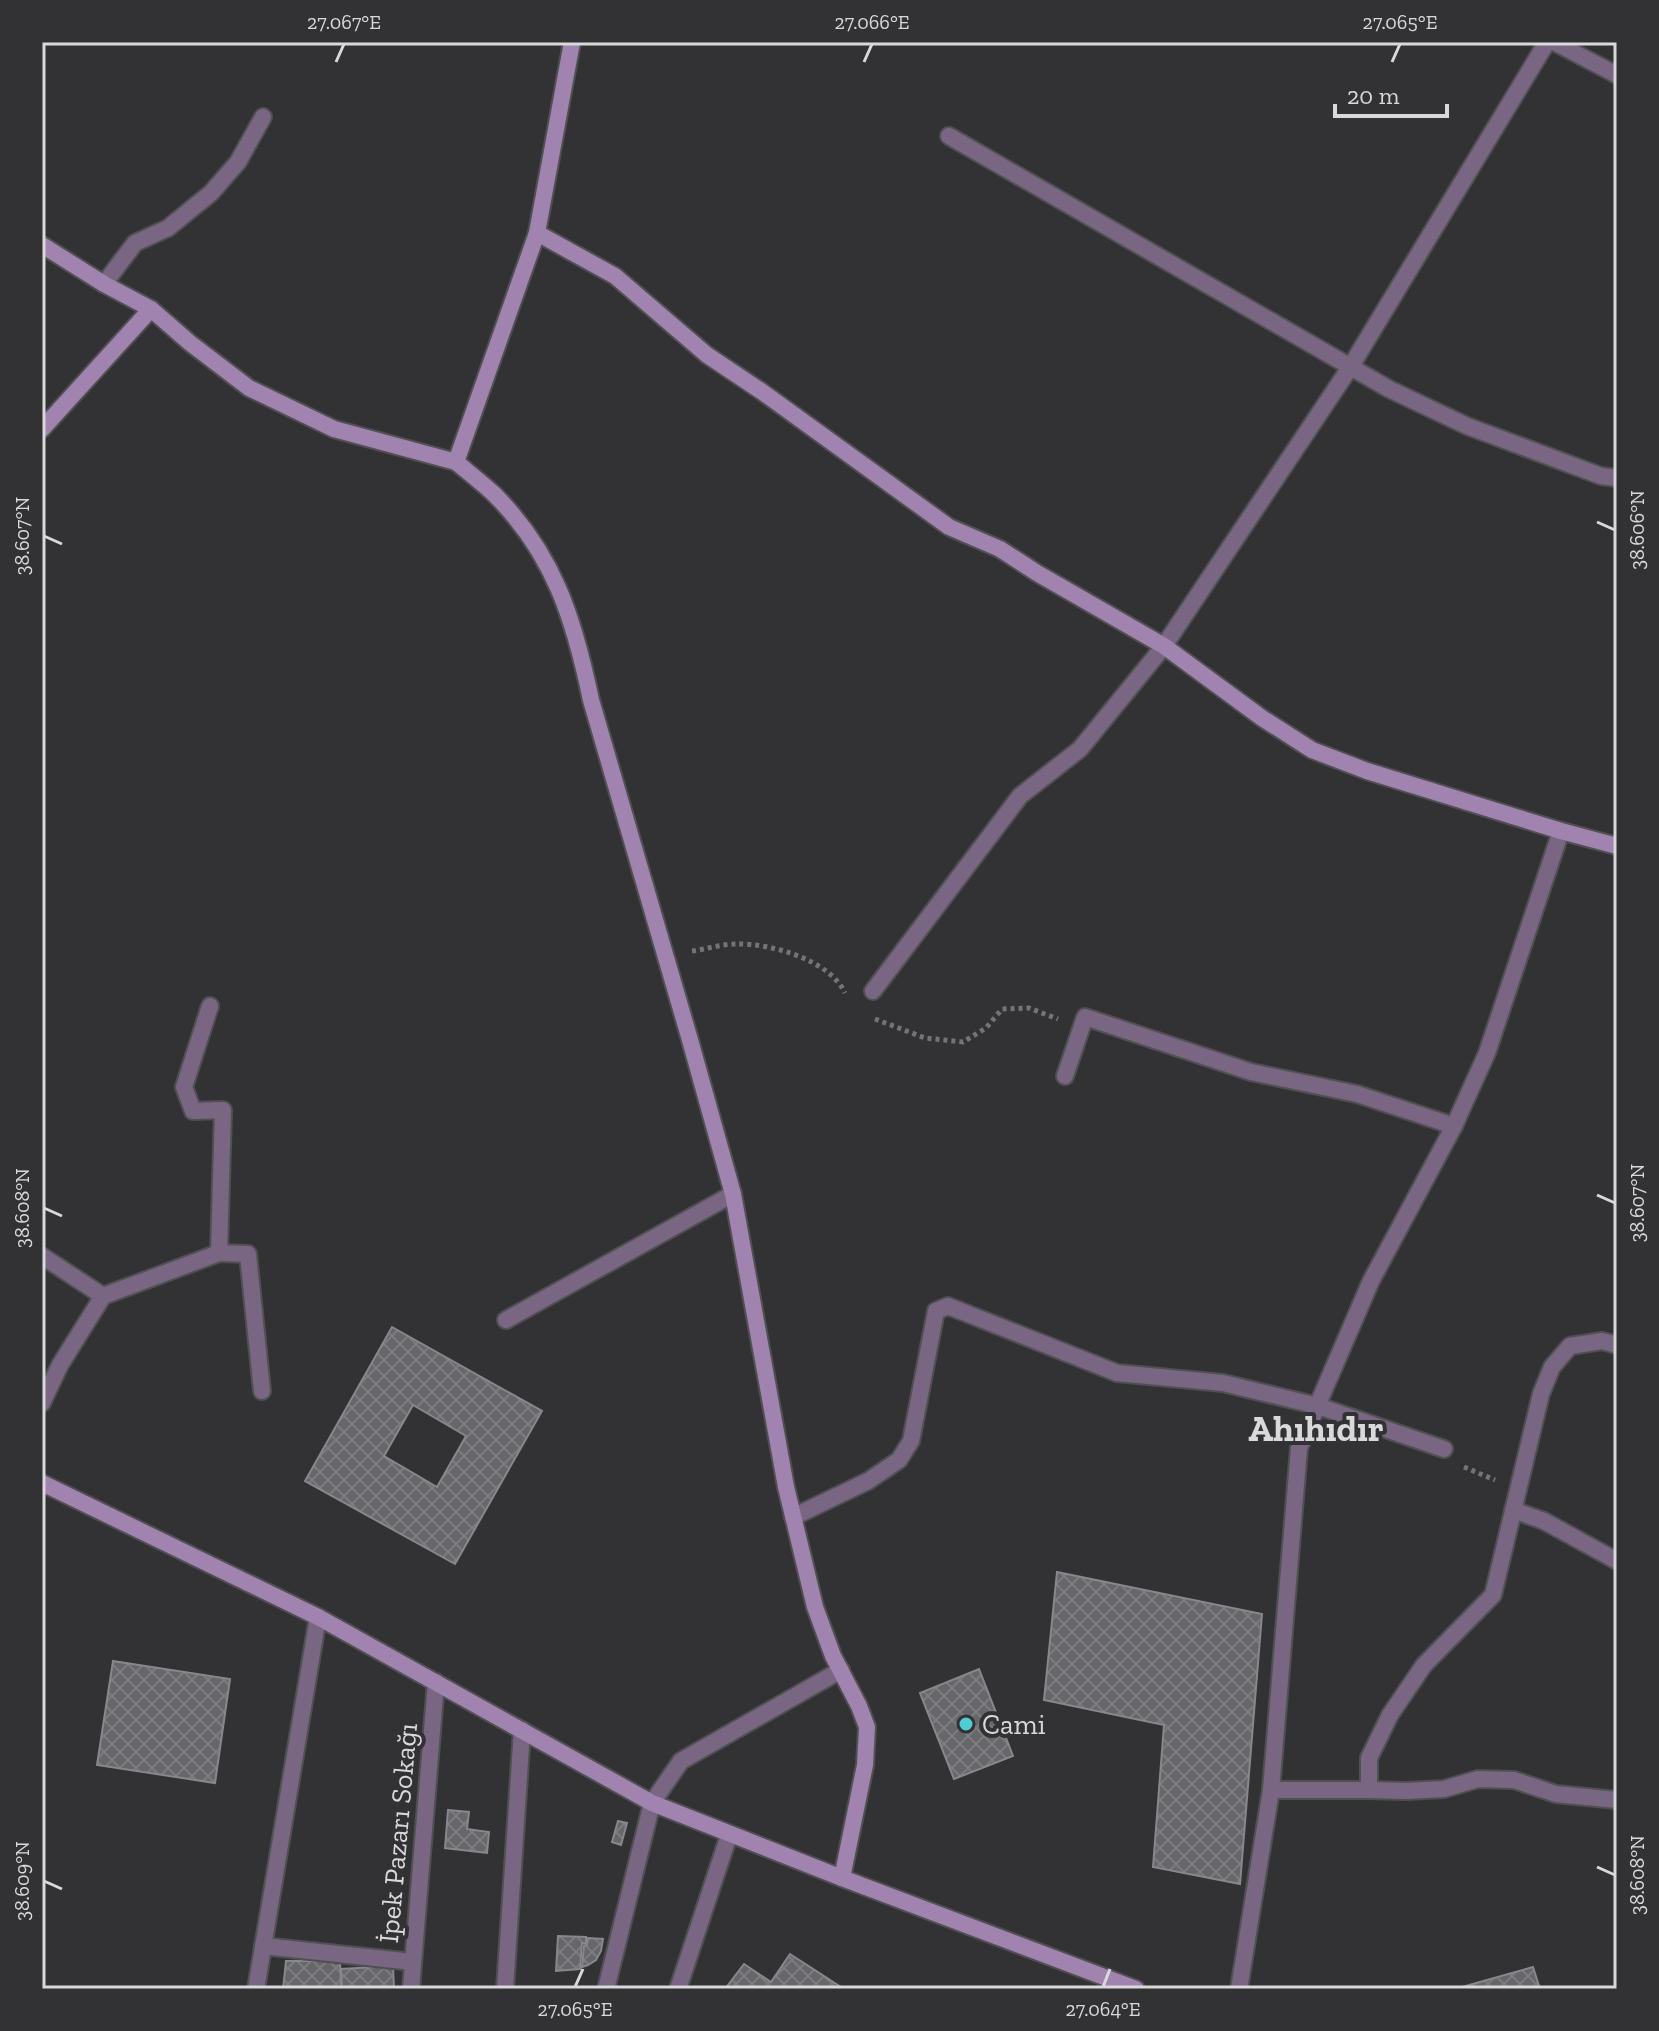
<svg xmlns="http://www.w3.org/2000/svg" width="1659" height="2031" viewBox="0 0 1659 2031" font-family="'Zilla Slab',serif">
<style>
.building{fill:url(#building-cross-hatch);stroke:#87888c;stroke-width:2;fill-rule:evenodd}
.lines{fill:none;stroke-linecap:round;stroke-linejoin:round}
.street-casing{stroke:#505053;stroke-width:20}
.secondary-casing{stroke:#505053;stroke-width:20}
.path{stroke:#747477;stroke-width:5;stroke-dasharray:4 4;stroke-linecap:butt}
.street{stroke:#796682;stroke-width:16}
.secondary{stroke:#a183af;stroke-width:16}
.ticks{fill:none;stroke:#d9d9db;stroke-width:3}
.poi-dot{fill:#51ccd3;stroke:#323235;stroke-width:3}
.labels{text-anchor:middle;dominant-baseline:central;stroke-width:8;stroke-linejoin:round;paint-order:stroke}
.poi-label{font-size:28px;fill:#d9d9db;stroke:#323235;text-anchor:start}
.street-label{font-size:28px;fill:#d9d9db;stroke:#323235}
.district-label{font-size:36px;font-weight:bold;fill:#d9d9db;stroke:#323235}
.neatline{fill:none;stroke:#d9d9db;stroke-width:3}
.ticks-label{font-size:20px;text-anchor:middle;fill:#d9d9db}
</style>
<defs>
<pattern id="building-cross-hatch" width="8" height="8" patternUnits="userSpaceOnUse" patternTransform="scale(2)"><rect width="8" height="8" fill="#66666b"/><path d="M0 0l8 8M0 8l8-8" fill="none" stroke="#7b7b80"/></pattern>
</defs>
<rect width="100%" height="100%" fill="#323235"/>
<g class="building">
<path d="M392,1327l150,84 -87,153 -150,-83zM413,1405l53,31 -29,51 -53,-31z"/>
<polygon points="1057,1572 1262,1614 1240,1884 1153,1867 1164,1725 1044,1700"/>
<polygon points="113,1661 230,1679 215,1783 97,1765"/>
<polygon points="979,1669 1013,1756 954,1779 920,1693"/>
<polygon points="448,1810 469,1812 467,1829 489,1832 487,1853 445,1848"/>
<polygon points="618,1821 627,1823 621,1845 612,1842"/>
<polygon points="558,1936 586,1937 586,1944 582,1943 580,1969 556,1971"/>
<polygon points="588,1938 603,1939 601,1951 596,1960 588,1965 582,1967 584,1946 587,1945"/>
<polygon points="790,1954 844,1989 725,1989 744,1964 771,1982"/>
<polygon points="286,1961 340,1961 341,1989 283,1989"/>
<polygon points="393,1966 394,1989 342,1989 341,1969"/>
<polygon points="1533,1967 1540,1989 1455,1989"/>
</g>
<g class="lines">
<g class="street-casing">
<g id="street">
<polyline points="1554,42 1617,75"/>
<polyline points="949,136 1389,389 1467,426 1601,476 1617,478"/>
<polyline points="104,284 135,243 168,228 211,193 238,162 263,117"/>
<polyline points="873,991 1020,796 1080,749 1164,646 1351,366 1547,42"/>
<polyline points="210,1006 184,1087 193,1111 223,1110 219,1253 248,1254 262,1391"/>
<polyline points="1065,1076 1085,1017 1251,1072 1357,1094 1454,1126"/>
<polyline points="42,1256 103,1296 60,1365 42,1403"/>
<polyline points="103,1296 219,1253"/>
<polyline points="506,1320 733,1194"/>
<polyline points="1513,1510 1544,1521 1617,1561"/>
<polyline points="793,1517 868,1481 899,1460 911,1441 936,1311 948,1306 1117,1373 1223,1383 1318,1406 1444,1449"/>
<polyline points="1271,1790 1369,1790 1369,1758 1390,1715 1424,1665 1493,1595 1541,1394 1552,1367 1570,1346 1602,1341 1617,1345"/>
<polyline points="1369,1790 1406,1791 1444,1789 1478,1779 1514,1780 1556,1794 1617,1800"/>
<polyline points="263,1946 413,1962"/>
<polyline points="256,1989 318,1617"/>
<polyline points="411,1989 436,1682"/>
<polyline points="505,1989 522,1730"/>
<polyline points="606,1989 652,1803 681,1761 841,1670"/>
<polyline points="678,1989 729,1835"/>
<polyline points="1239,1989 1271,1790 1299,1448 1371,1281 1454,1126 1487,1053 1561,831"/>
</g>
</g>
<g class="secondary-casing">
<g id="secondary">
<path d="M572,42l-35,191 -81,229c12,10 26,21 38,32 60,60 80,125 97,206l99,340 43,154 53,293 29,120 18,49 26,50 8,21 -2,38 -23,113"/>
<polyline points="537,233 615,276 707,355 761,391 949,527 1000,549 1037,573 1164,646 1262,718 1312,750 1367,771 1561,831 1617,846"/>
<polyline points="42,245 104,284 151,309 190,343 249,388 334,429 456,462"/>
<polyline points="42,429 151,309"/>
<polyline points="42,1483 318,1617 652,1803 842,1878 1136,1989"/>
</g>
</g>
<g class="path">
<path d="M692,951c15,-2 30,-7 44,-7 34,-1 94,16 109,49"/>
<polyline points="875,1019 925,1038 963,1042 986,1028 1002,1009 1029,1008 1058,1019"/>
<polyline points="1464,1467 1495,1480"/>
</g>
<use href="#street" class="street"/>
<use href="#secondary" class="secondary"/>
</g>
<path class="ticks" d="M336,62l8,-18M864,62l8,-18M1392,62l8,-18M1597,522l18,8M44,536l18,8M1597,1195l18,8M44,1208l18,8M1597,1867l18,8M44,1881l18,8M575,1987l8,-18M1103,1987l7,-18"/>
<circle class="poi-dot" cx="966" cy="1724" r="8"/>
<g class="labels">
<g class="poi-label">
<text x="982" y="1724">Cami</text>
</g>
<g class="street-label">
<text transform="translate(398 1833) rotate(-85)">İpek Pazarı Sokağı</text>
</g>
<g class="district-label">
<text x="1316" y="1428">Ahıhıdır</text>
</g>
</g>
<rect width="1659" height="2031" fill="none" stroke="#323235" stroke-width="88"/>
<path d="M1335 104v12h112v-12" fill="none" stroke="#d9d9db" stroke-width="4"/>
<text x="1347" y="104" font-size="24" fill="#d9d9db" stroke="#323235" stroke-width="6" paint-order="stroke">20 m</text>
<rect x="44" y="44" width="1571" height="1943" class="neatline"/>
<g class="ticks-label">
<text x="344" y="29">27.067°E</text>
<text x="872" y="29">27.066°E</text>
<text x="1400" y="29">27.065°E</text>
<text transform="translate(1637 530) rotate(-90)" y="7">38.606°N</text>
<text transform="translate(22 536) rotate(-90)" y="7">38.607°N</text>
<text transform="translate(1637 1203) rotate(-90)" y="7">38.607°N</text>
<text transform="translate(22 1208) rotate(-90)" y="7">38.608°N</text>
<text transform="translate(1637 1875) rotate(-90)" y="7">38.608°N</text>
<text transform="translate(22 1881) rotate(-90)" y="7">38.609°N</text>
<text x="575" y="2016">27.065°E</text>
<text x="1103" y="2016">27.064°E</text>
</g>
</svg>
